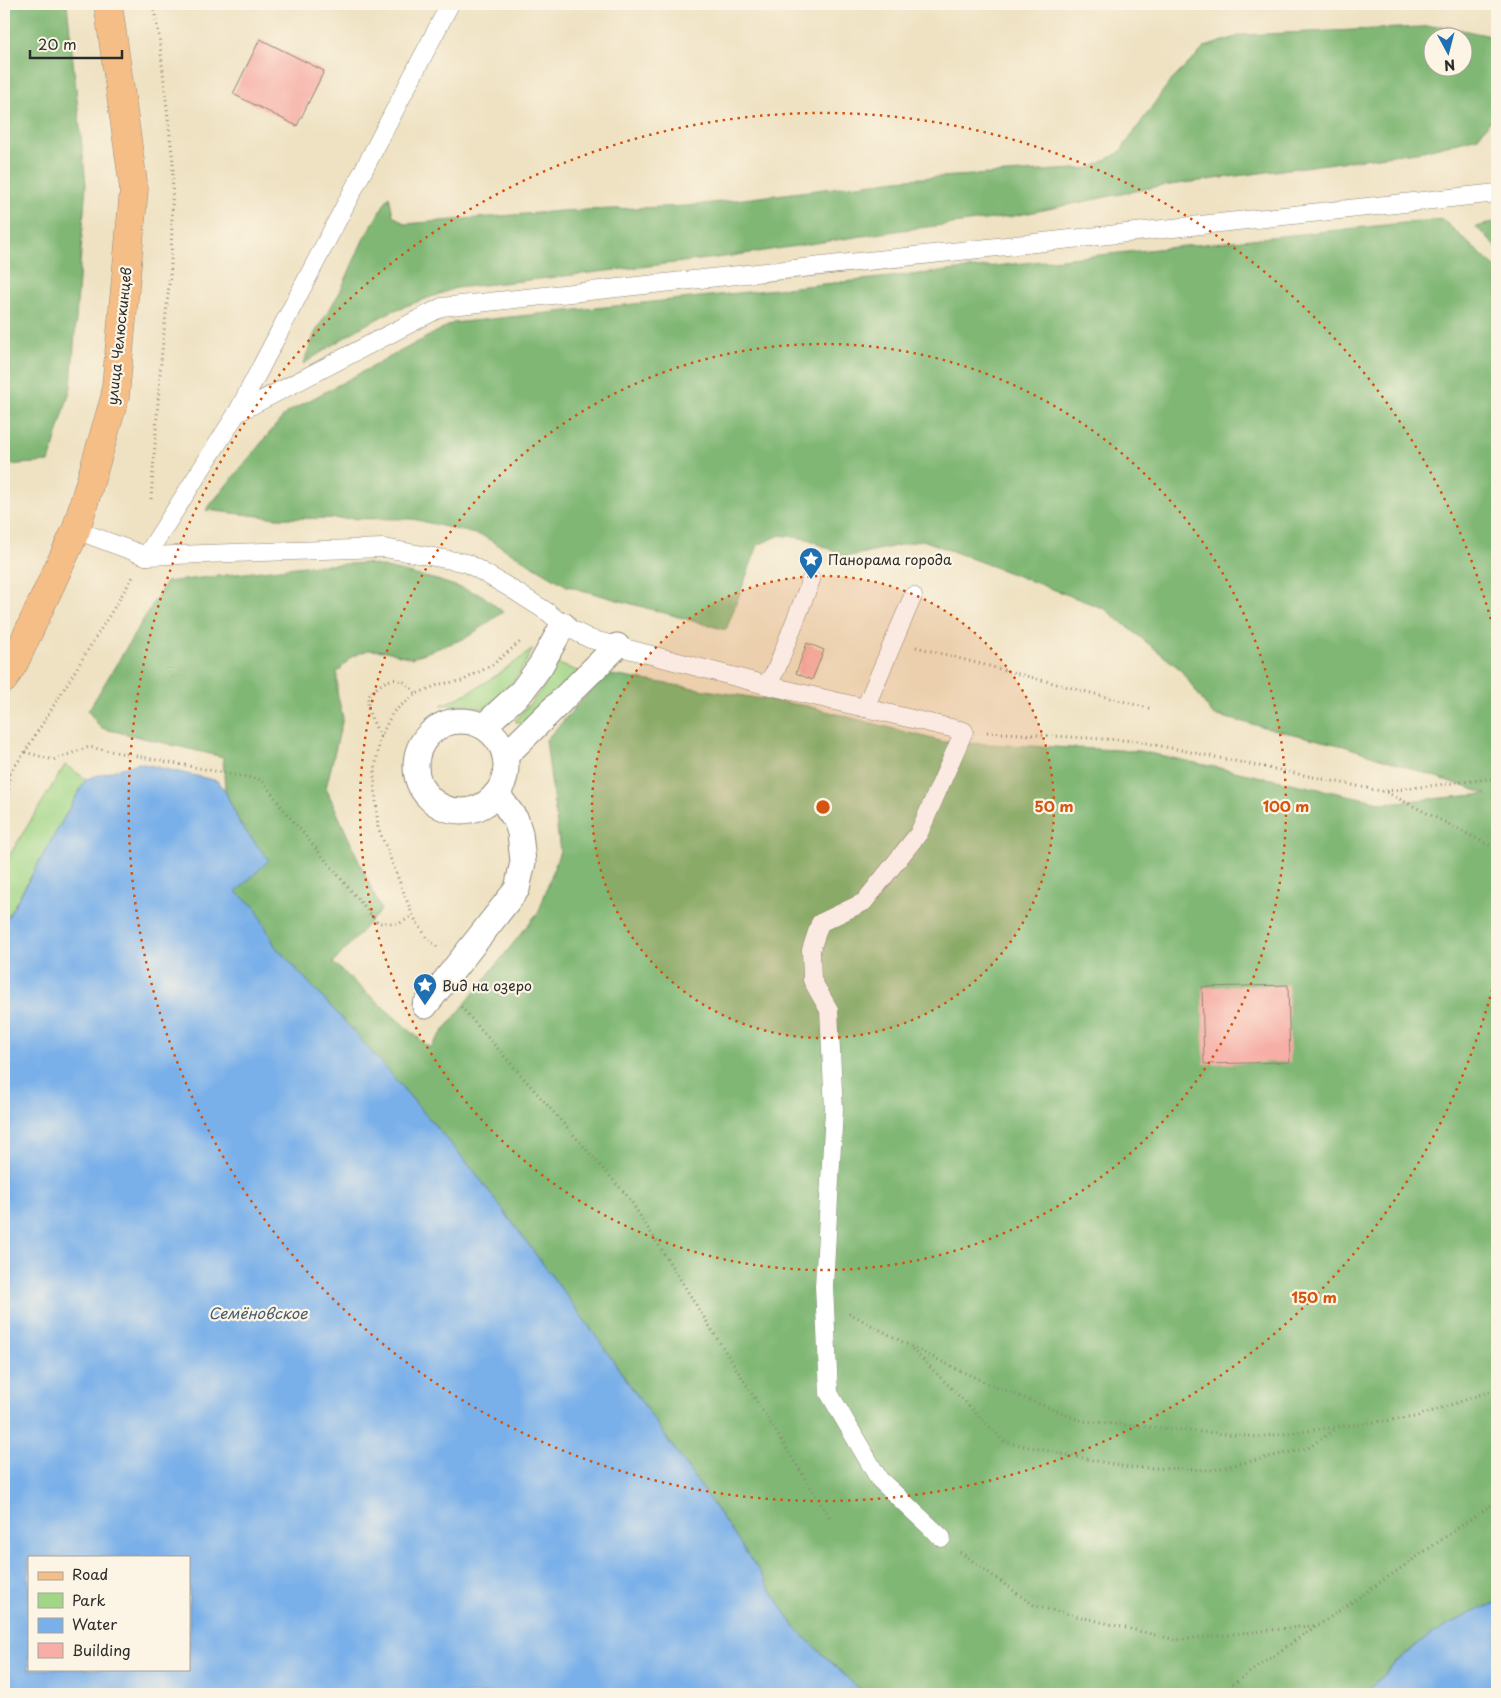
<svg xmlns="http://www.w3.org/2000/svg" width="1501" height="1698" viewBox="0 0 1501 1698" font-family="'Playpen Sans',sans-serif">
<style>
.green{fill:#a1d687;stroke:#668059}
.forest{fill:#80b774;stroke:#567150;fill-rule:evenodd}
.water{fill:#7ab0e9;stroke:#526e8a;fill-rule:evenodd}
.building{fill:#f6aea6}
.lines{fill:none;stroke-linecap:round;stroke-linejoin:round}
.service-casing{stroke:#8d8677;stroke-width:19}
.pedestrian-casing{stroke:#8d8677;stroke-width:27}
.primary-casing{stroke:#8d8677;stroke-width:29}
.path{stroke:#8d8677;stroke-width:3;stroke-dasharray:1 4;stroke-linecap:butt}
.service{stroke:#fff;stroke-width:18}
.pedestrian{stroke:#fff;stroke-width:25}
.primary{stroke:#f6be87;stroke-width:28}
.ring{fill:none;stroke:#d5540f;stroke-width:2.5;stroke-dasharray:2.5 5}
.labels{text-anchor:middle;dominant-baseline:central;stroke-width:4.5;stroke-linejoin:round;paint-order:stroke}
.street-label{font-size:14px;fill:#2b2b2b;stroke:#fcf5e5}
.poi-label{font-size:14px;fill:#2b2b2b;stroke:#fcf5e5;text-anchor:start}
.water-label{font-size:15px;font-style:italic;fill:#475a6e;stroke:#fcf5e5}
.centre{fill:#d5540f;stroke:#fcf5e5;stroke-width:2.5}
.ring-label{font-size:15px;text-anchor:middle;font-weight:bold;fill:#d5540f;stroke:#fcf5e5;stroke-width:4.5;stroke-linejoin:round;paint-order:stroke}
</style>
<rect width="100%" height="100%" fill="#fcf5e5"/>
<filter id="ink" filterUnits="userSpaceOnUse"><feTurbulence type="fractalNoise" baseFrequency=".02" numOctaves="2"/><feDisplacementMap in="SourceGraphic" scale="10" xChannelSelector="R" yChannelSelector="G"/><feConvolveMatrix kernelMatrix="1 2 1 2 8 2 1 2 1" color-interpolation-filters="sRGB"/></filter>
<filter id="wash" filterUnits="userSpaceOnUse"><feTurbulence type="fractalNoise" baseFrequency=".0096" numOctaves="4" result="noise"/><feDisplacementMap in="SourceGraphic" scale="20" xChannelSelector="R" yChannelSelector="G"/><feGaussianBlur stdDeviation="1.12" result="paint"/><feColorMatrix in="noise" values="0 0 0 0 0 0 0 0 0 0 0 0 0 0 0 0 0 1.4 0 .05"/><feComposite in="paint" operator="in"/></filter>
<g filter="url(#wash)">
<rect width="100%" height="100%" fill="#efe2c3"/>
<g class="green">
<path d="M533,649c-13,25 -26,46 -51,60l-12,-4h-29c35,-13 63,-35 92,-56z"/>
<polygon points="556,663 580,672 523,725 515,721 544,687"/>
<polygon points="65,765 86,779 4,924 4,864"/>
</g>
<g class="forest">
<polygon points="4,4 67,4 86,184 71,387 49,462 4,465"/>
<path d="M1443,26l48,10 6,7v63l-2,9 -17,22 -55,14 -268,36 -146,30 -107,13 -178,27 -176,21 -92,10 -64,23 -34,18 -55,35 12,-31 25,-41 23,-52 26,-44 4,19 12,9 156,-13 126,-5 219,-27 185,-11 29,-16 48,-68 37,-37 37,-12zM1434,38h30v30h-30z"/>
<path d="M1442,219l55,50v1334c-26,8 -53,24 -76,39 -21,14 -40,36 -59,52h-493l-13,-8 -60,-57 -39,-61 -169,-243 -114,-154 -116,-135 -83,-90 -20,-38 -19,-16 33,-32 -29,-36 -15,-33 -2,-34 -122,-29 -13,-17 78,-129 139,-16 61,-3 71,17 45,15 21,17 -37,26 -55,20 -25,-7 -18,-1 -17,7 -14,16v19l6,26 -17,70 55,122 -48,53 97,85 109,-137 21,-60 -14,-111 59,-66 202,32 137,36 195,9 246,52 102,-9 -143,-48 -131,-31 -33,-46 -75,-60 -182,-69 -77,17 -38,-18 -28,-4 -22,10 -32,85 -159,-44 -84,-50 -70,-17 -137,-1 -70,-8 80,-97 167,-90z"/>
<polygon points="1497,221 1497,248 1476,227"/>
</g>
<g class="water">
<path d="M139,763l79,18 7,10 15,33 29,36 -33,32 19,15 20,39 83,90 116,135 114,154 169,243 39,61 60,57 13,8h-865v-770l82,-145zM29,1557h160v112h-160z"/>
<path d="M1497,1603v91h-135c20,-16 38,-37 59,-52 23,-15 50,-31 76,-39z"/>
</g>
<g id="blocks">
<g class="building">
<polygon points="260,39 324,71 297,126 233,94"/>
<polygon points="807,643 824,650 812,680 796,673"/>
<polygon points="1288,985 1290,1062 1204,1064 1202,987"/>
</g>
</g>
</g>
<g filter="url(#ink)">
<use href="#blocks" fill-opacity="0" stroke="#8d8677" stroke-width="1"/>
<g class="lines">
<g class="service-casing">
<g id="service">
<polyline points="237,413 450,4"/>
<polyline points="76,530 146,556 237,413 442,307 1497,193"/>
<polyline points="146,556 384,548 467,563 510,588 549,613 563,625 590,639 766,685 964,731 919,833 864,902 820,923 811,950 812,980 829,1010 834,1110 824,1286 829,1393 879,1479 942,1538"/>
<polyline points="766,685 776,670 811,580"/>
<polyline points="865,708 913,596"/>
</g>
</g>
<g class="pedestrian-casing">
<g id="pedestrian">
<circle cx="461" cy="766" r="45"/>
<polyline points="484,726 522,691 541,665 563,625"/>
<polyline points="505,756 617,646"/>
<polyline points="425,1006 517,889 523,862 520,833 516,820 503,802 495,795"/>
</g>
</g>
<g class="primary-casing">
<polyline id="primary" points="4,679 14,663 76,530 115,397 134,189 108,4"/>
</g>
<g class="path">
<polyline points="151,499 161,361 171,266 173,163 159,36 153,4"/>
<polyline points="916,647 1152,709"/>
<polyline points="987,732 1137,741 1386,792 1497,849"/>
<path d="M380,737l-12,-27v-14c9,-9 22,-22 36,-14 4,2 9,8 12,12"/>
<polyline points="25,752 53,760 89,747 262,780 283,809 378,923 400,923 413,916"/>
<polyline points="4,781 25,752 133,577"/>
<polyline points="1386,791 1497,778"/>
<polyline points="4,844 8,833 9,773"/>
<polyline points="437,947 427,938 413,916 378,827 374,776 380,738 393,712 416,694 440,684 462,681 492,665 520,642"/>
<polyline points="461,1007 629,1198 830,1518"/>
<polyline points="849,1313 910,1346 986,1383 1082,1421 1259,1437 1415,1417 1497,1389"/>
<polyline points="912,1349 1005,1442 1126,1467 1212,1470 1308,1448 1337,1428"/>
<polyline points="960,1552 1035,1606 1176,1640 1319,1625 1497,1501"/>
<polyline points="1210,1694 1223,1691 1316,1626"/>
</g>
<use href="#service" class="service"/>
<use href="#pedestrian" class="pedestrian"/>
<use href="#primary" class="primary"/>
</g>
</g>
<circle cx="823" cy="807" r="231" fill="#d5540f" fill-opacity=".12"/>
<g class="ring">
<circle cx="823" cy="807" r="231"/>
<circle cx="823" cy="807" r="463"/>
<path d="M1496 975A694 694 0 1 1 1496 639"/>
</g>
<defs>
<g id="sight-pin" transform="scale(1.25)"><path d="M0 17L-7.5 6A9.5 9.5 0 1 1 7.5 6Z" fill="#1f6fb2" stroke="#fcf5e5"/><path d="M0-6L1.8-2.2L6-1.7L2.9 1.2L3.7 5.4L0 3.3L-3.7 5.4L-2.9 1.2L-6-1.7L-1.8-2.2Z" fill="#fff"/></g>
</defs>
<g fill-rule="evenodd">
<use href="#sight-pin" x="811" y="559"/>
<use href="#sight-pin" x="425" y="985"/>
</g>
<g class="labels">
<g class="street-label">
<text transform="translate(119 336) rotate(-84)">улица Челюскинцев</text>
</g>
<g class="poi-label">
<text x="828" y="559">Панорама города</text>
<text x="442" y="985">Вид на озеро</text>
</g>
<g class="water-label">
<text x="258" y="1312">Семёновское</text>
</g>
</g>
<circle cx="823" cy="807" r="8" class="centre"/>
<g class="ring-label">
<text x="1054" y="812">50 m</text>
<text x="1286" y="812">100 m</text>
<text x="1314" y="1303">150 m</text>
</g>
<rect width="1501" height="1698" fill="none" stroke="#fcf5e5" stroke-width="20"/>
<rect x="28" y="1556" width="162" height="115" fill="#fcf5e5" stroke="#a8a49b"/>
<rect x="38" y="1572" width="25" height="8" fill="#f6be87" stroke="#a8a49b"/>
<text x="72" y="1580" font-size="15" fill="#2b2b2b">Road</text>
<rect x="38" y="1593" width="25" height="15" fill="#a1d687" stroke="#a8a49b"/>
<text x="72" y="1606" font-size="15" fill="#2b2b2b">Park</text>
<rect x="38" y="1618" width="25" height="15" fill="#7ab0e9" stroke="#a8a49b"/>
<text x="72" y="1630" font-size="15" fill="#2b2b2b">Water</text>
<rect x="38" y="1643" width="25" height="15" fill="#f6aea6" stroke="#a8a49b"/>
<text x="72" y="1656" font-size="15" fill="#2b2b2b">Building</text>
<g transform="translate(1448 52) rotate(173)"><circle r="24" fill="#fcf5e5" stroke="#a8a49b"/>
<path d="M0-4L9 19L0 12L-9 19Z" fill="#1f6fb2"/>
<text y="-8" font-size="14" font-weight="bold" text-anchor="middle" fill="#2b2b2b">N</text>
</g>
<path d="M30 50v8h92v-8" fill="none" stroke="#2b2b2b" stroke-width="2.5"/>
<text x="38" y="50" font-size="15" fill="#2b2b2b" stroke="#fcf5e5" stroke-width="4" paint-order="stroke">20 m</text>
</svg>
